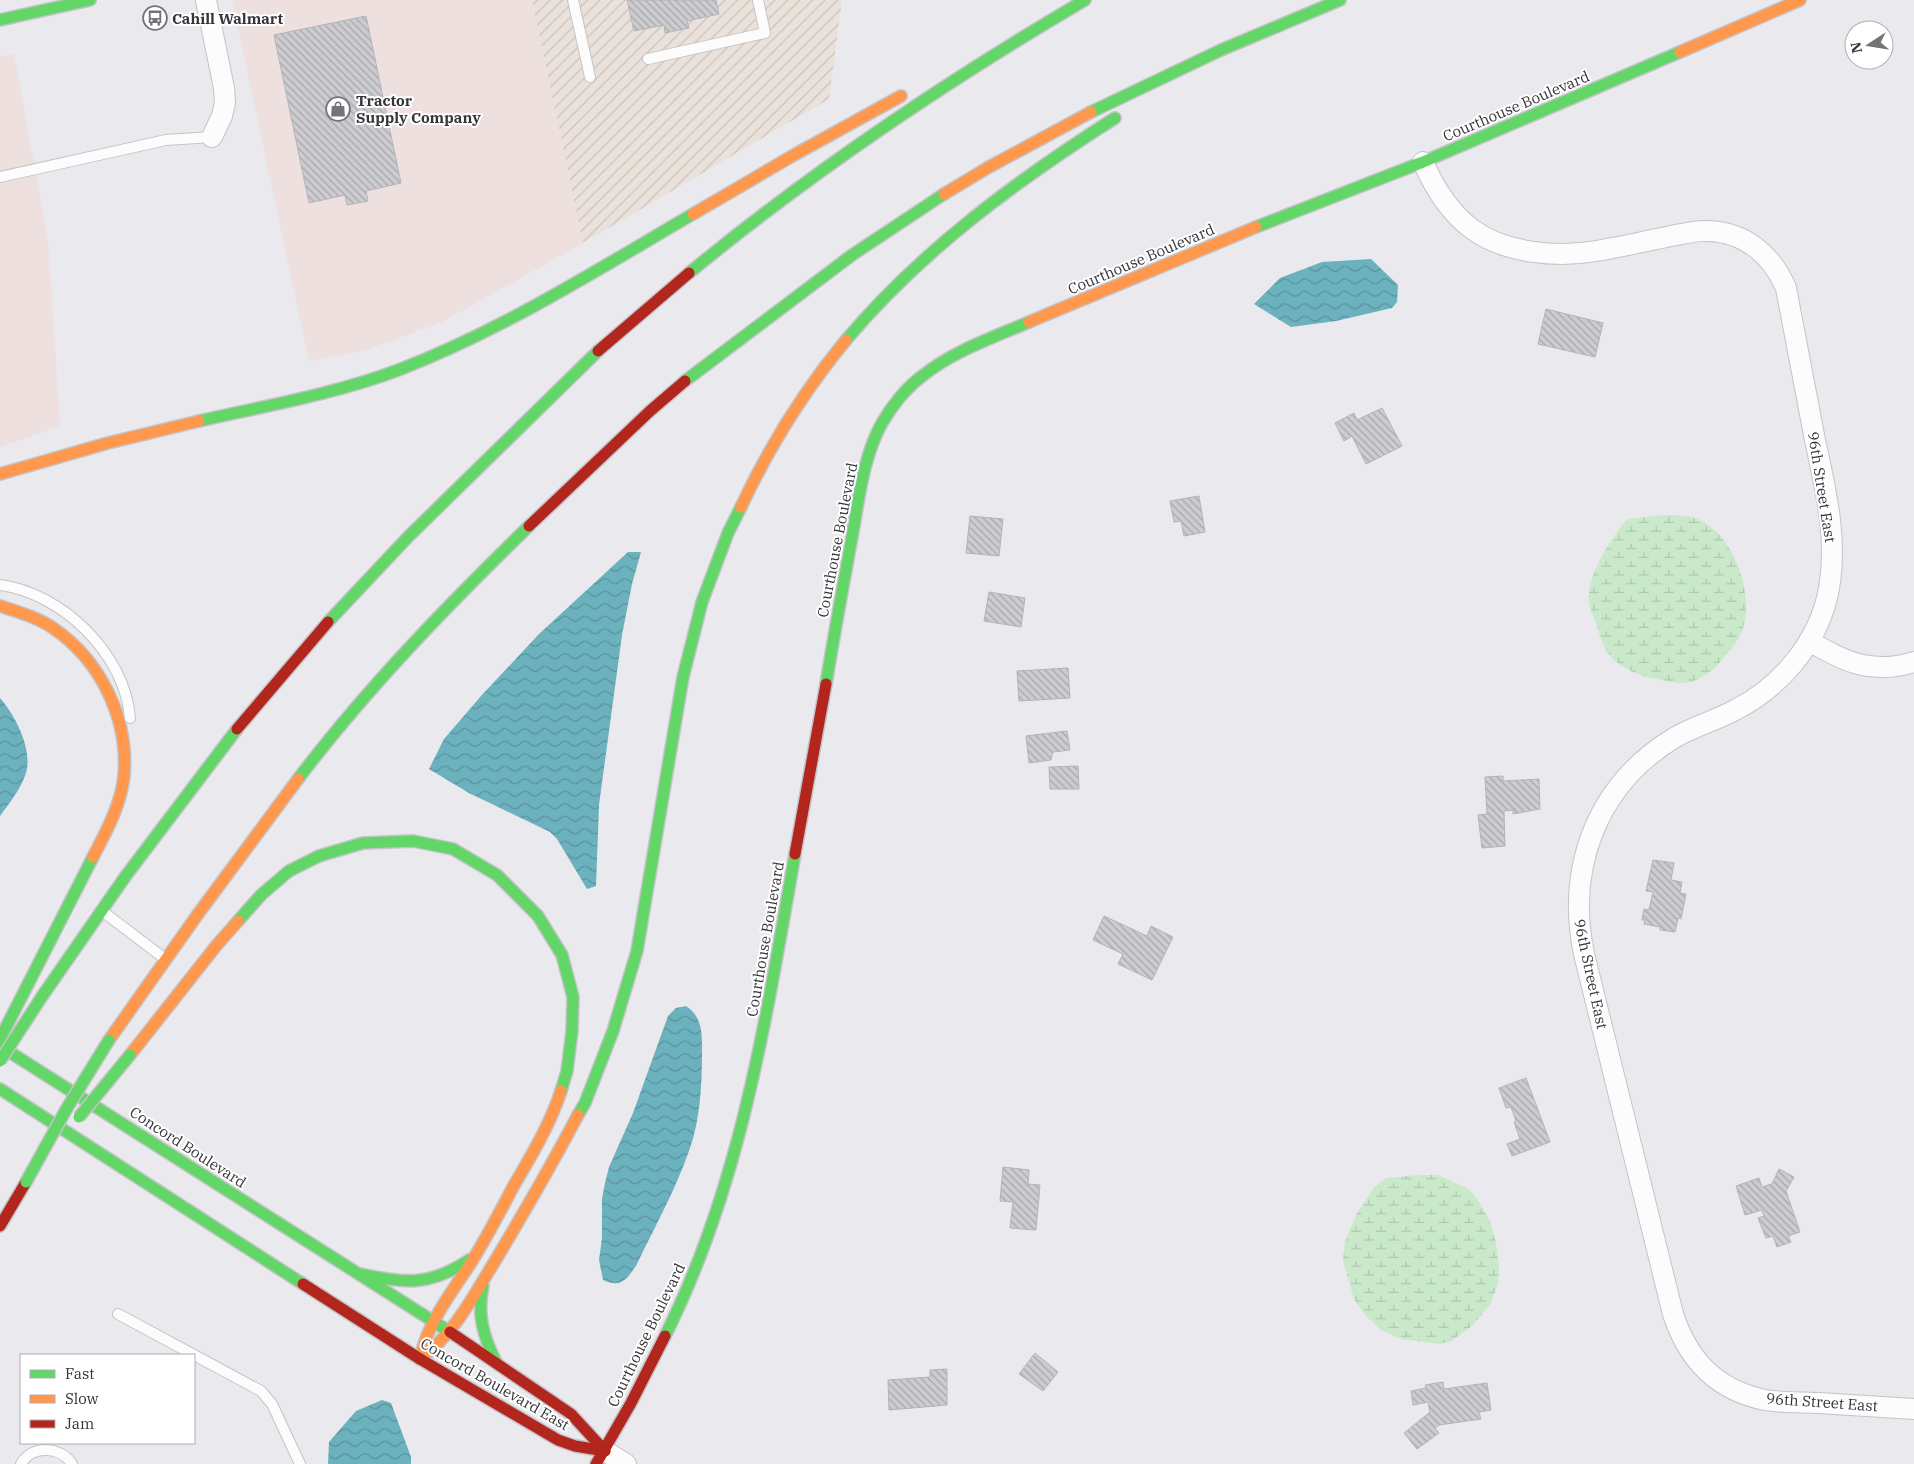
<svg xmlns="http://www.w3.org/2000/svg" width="1914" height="1464" viewBox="0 0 1914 1464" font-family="'IBM Plex Serif',serif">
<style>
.commercial{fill:#eee0de}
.industrial{fill:url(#industrial-furrows)}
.wetland{fill:url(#wetland-marsh)}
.water{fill:url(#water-waves)}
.building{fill:url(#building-back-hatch);stroke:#b4b4b7}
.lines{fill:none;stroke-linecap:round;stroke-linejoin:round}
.lane-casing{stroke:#c4c4c8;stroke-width:12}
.street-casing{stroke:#c4c4c8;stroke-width:22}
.fast-casing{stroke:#c4c4c8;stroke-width:14}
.slow-casing{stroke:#c4c4c8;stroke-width:14}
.jam-casing{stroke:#c4c4c8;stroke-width:14}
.lane{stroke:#fcfcfc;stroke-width:10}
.street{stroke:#fcfcfc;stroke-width:20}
.fast{stroke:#63d668;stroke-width:11}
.slow{stroke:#ff974d;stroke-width:11}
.jam{stroke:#b3261e;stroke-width:11}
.fast-bridge-casing{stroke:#c4c4c8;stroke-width:14;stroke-linecap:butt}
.fast-bridge{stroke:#63d668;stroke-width:11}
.labels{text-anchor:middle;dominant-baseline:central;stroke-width:4;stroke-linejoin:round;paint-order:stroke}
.poi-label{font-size:15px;font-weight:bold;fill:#353539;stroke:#fff;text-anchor:start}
.street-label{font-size:15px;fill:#353539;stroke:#fff}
</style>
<defs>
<pattern id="industrial-furrows" width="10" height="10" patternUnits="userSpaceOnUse" patternTransform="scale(1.25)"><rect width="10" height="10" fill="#eae2da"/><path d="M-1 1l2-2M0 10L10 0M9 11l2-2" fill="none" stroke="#c9c2bc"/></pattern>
<pattern id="wetland-marsh" width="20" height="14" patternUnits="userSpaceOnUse" patternTransform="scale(1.25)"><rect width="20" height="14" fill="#c9e9ca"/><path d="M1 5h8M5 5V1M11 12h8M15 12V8" fill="none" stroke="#adc8ae"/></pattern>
<pattern id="water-waves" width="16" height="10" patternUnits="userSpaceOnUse" patternTransform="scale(1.25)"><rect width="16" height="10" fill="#6cb2be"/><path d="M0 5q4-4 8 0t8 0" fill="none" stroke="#5a929b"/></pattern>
<pattern id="building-back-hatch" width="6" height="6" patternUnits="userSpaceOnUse" patternTransform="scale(1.25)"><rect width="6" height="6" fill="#cdcdd1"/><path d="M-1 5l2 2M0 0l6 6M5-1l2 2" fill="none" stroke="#a7a7ab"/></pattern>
</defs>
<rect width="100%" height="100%" fill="#e9e9ee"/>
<g class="commercial">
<polygon points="232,0 532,0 583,243 442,322 366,350 309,361"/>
<polygon points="14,54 48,240 60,426 0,447 0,57"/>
</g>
<polygon class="industrial" points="532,0 842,0 829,99 583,243"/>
<g class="wetland">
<path d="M1665,515c12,0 25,0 37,6 31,16 51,69 42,103 -3,15 -14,26 -24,38 -9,10 -20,19 -35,21 -10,1 -23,-4 -34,-5 -12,-2 -31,-11 -40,-21 -7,-8 -11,-21 -14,-31 -3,-8 -7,-17 -8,-25 -2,-27 22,-62 38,-82z"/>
<polygon points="1418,1175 1438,1175 1470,1190 1481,1205 1490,1221 1496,1243 1499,1265 1498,1283 1491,1303 1473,1325 1450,1342 1439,1344 1401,1339 1381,1330 1366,1316 1354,1299 1343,1261 1345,1242 1357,1213 1375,1186 1387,1178"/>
</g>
<g class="water">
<polygon points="1371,259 1398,285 1397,302 1392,308 1336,321 1291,327 1254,304 1280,278 1322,262"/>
<polygon points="628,552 641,552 632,584 622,635 599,805 596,886 587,889 557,839 550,832 469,793 429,769 444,739 481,696 539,634"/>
<path d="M0,698c15,17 33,51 26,75 -5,16 -16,29 -26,43z"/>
<path d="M686,1006c17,11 16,29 16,47 0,33 -2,68 -13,98 -14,40 -35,77 -53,115 -10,14 -15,22 -33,14l-4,-20 3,-22v-39l3,-16 4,-16 24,-54 35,-97 8,-8z"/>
<polygon points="382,1400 391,1403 411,1457 411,1464 328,1464 329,1442 356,1411"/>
</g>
<g class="building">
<polygon points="627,0 716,0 719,14 687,21 689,28 665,33 664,25 634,31"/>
<polygon points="366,16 401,183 366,191 368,201 347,205 345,195 309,203 274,35"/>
<polygon points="1546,309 1603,323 1595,357 1538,344"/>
<polygon points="1382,408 1402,446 1366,464 1352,436 1344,441 1335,423 1354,413 1357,420"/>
<polygon points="1199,496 1205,532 1184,536 1181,521 1174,522 1170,501"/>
<polygon points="970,516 1003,519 999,556 966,553"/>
<polygon points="989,592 1025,598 1021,627 984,621"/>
<polygon points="1068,668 1070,698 1019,701 1017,671"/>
<polygon points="1067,731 1070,750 1053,752 1051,760 1029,763 1026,736"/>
<polygon points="1078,766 1079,789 1050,789 1049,767"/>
<polygon points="1503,776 1503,781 1539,779 1540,809 1513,814 1513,810 1504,811 1505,846 1482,848 1478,815 1487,814 1485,777"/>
<polygon points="1653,860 1674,863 1671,880 1682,882 1680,893 1686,894 1681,919 1678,918 1675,932 1660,930 1660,927 1644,924 1645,920 1642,920 1644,909 1649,910 1653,892 1646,891"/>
<polygon points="1104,916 1147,936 1151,926 1173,937 1152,980 1118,964 1123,954 1093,940"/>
<polygon points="1526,1078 1550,1142 1512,1156 1507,1144 1520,1139 1514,1122 1516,1121 1511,1107 1506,1108 1499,1088"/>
<polygon points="1003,1167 1029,1170 1028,1184 1040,1185 1036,1230 1010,1228 1013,1202 1000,1201"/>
<polygon points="1779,1169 1794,1177 1786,1191 1800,1232 1788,1236 1791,1242 1777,1247 1773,1236 1766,1238 1758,1218 1764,1216 1762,1210 1745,1215 1736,1186 1759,1178 1762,1187 1772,1184"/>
<polygon points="1035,1353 1058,1372 1043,1391 1019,1374"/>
<polygon points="947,1369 947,1405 889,1410 888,1380 930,1377 930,1370"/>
<polygon points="1443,1382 1444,1389 1487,1383 1491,1410 1479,1412 1481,1419 1439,1425 1435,1428 1439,1433 1417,1449 1404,1433 1430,1412 1428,1402 1413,1405 1411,1391 1426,1388 1425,1385"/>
</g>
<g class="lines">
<g class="lane-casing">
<g id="lane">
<polyline points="573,0 590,77"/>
<polyline points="648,59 765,33 758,0"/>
<polyline points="0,177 166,140 212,137"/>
<path d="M0,585c62,8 125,69 130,133"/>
<polyline points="102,911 164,958"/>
<polyline points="118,1314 261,1391 272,1404 300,1464"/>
<path d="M21,1464c10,-19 40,-18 51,0"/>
</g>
</g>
<g class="street-casing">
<g id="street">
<polyline points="206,0 224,88 225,103 222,116 212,137"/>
<path d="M1423,162c11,25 26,50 49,67 32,24 85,29 124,22 25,-4 50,-10 75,-15 12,-2 25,-6 37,-5 37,1 64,24 78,57 9,49 19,98 28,147 11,53 26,108 13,163 -12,48 -48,90 -92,112 -20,11 -41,16 -61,28 -77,47 -108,129 -90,216l89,360c15,46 43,76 92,86 18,3 36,2 54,3 31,2 63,4 95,6"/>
<path d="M1809,641c37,21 61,34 105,21"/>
<polyline points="605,1451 626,1464"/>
</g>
</g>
<g class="fast-casing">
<g id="fast">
<polyline points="0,20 90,0"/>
<polyline points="1091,112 1221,50 1340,0"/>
<polyline points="1256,227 1423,162 1680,52"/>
<path d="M689,273c124,-102 258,-192 396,-273"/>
<path d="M846,340c76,-90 170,-159 269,-222"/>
<polyline points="685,381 852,255 944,194"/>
<path d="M199,421c66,-15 140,-28 202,-52 103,-40 196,-99 292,-155"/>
<polyline points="328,622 408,537 598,351"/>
<path d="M826,684c8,-49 17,-98 26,-147 7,-38 11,-80 30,-114 9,-16 24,-35 39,-46 32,-26 71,-39 108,-55"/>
<path d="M298,779c69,-91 150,-174 231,-253"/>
<polyline points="238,921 261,895 289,871 319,856 363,843 413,841 453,849 497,875 538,916 562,955 573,997 572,1031 567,1071 561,1091"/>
<polyline points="43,995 125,877 237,729"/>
<polyline points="0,1039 93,857"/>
<polyline points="0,1046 450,1332"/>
<polyline points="0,1089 303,1284"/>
<polyline points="578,1115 585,1103 613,1031 637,951 683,677 702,602 728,533 741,507"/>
<path d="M360,1274c46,9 68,13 109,-14"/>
<path d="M483,1286c-6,28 0,50 13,76"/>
<path d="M665,1336c76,-151 101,-318 130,-482"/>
</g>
</g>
<g class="slow-casing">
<g id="slow">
<polyline points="1680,52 1800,0"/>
<polyline points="944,194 989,167 1091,112"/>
<polyline points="693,214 794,155 901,96"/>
<polyline points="1029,322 1256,227"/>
<polyline points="0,474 108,443 199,421"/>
<path d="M741,507c28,-60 63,-116 105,-167"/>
<path d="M0,606c18,6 37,11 53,22 47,32 76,90 71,148 -3,29 -18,56 -31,81"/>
<polyline points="109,1040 198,914 298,779"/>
<polyline points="130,1055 216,946 238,921"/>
<path d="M421,1355c8,-35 32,-64 51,-94 15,-24 28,-49 41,-74 18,-31 37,-62 48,-96"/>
<path d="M420,1359c33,-24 51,-59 72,-93 30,-50 59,-100 86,-151"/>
</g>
</g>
<g class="jam-casing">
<g id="jam">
<polyline points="598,351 689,273"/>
<polyline points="529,526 650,411 685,381"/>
<polyline points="237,729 328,622"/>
<polyline points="795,854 826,684"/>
<polyline points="0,1226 26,1182"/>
<polyline points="303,1284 420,1359"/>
<polyline points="450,1332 571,1414 605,1451"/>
<polyline points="420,1359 558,1440 575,1446 605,1451"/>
<polyline points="596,1464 631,1403 665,1336"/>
</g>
</g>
<use href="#lane" class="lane"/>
<use href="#street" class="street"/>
<use href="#fast" class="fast"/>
<use href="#slow" class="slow"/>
<use href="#jam" class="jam"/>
<g class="fast-bridge-casing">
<g id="fast-bridge">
<polyline points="0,1061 43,995"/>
<polyline points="79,1117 130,1055"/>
<polyline points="26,1182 67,1108 109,1040"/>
</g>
</g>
<use href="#fast-bridge" class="fast-bridge"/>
</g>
<defs>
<g id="bus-ring" transform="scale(1.25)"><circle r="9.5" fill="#fff" stroke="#747478" stroke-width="1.5"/><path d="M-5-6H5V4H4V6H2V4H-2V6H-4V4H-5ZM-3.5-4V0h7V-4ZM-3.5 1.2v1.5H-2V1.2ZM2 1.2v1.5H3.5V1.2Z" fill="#747478"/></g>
<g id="shop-ring" transform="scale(1.25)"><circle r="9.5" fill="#fff" stroke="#747478" stroke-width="1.5"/><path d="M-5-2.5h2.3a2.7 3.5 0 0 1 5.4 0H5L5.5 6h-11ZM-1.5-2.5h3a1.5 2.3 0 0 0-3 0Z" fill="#747478"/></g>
</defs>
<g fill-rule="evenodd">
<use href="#bus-ring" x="155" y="18"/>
<use href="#shop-ring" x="338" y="109"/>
</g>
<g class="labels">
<g class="poi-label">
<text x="172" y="18">Cahill Walmart</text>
<text x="356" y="100">Tractor<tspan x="356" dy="17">Supply Company</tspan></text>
</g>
<g class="street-label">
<text transform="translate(1516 106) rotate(-23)">Courthouse Boulevard</text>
<text transform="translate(1141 259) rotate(-23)">Courthouse Boulevard</text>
<text transform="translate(1822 487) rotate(81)">96th Street East</text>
<text transform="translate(837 540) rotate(-79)">Courthouse Boulevard</text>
<text transform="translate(765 939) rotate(-80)">Courthouse Boulevard</text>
<text transform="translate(1591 974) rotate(78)">96th Street East</text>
<text transform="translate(188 1147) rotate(33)">Concord Boulevard</text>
<text transform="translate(646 1335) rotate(-64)">Courthouse Boulevard</text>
<text transform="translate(495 1384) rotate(30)">Concord Boulevard East</text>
<text transform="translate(1822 1402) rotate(4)">96th Street East</text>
</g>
</g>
<rect x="20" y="1354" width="175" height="90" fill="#ffffff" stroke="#aeaeb0"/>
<rect x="30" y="1370" width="25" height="8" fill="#63d668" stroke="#aeaeb0"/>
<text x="65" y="1379" font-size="15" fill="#353539">Fast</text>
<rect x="30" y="1395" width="25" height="8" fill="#ff974d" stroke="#aeaeb0"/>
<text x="65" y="1404" font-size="15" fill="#353539">Slow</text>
<rect x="30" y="1420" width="25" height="8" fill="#b3261e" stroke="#aeaeb0"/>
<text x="65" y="1429" font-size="15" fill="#353539">Jam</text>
<g transform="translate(1869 45) rotate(258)"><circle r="24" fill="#ffffff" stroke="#aeaeb0"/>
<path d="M0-4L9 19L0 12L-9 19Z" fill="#747478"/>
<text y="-8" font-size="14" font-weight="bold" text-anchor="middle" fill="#353539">N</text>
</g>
</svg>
